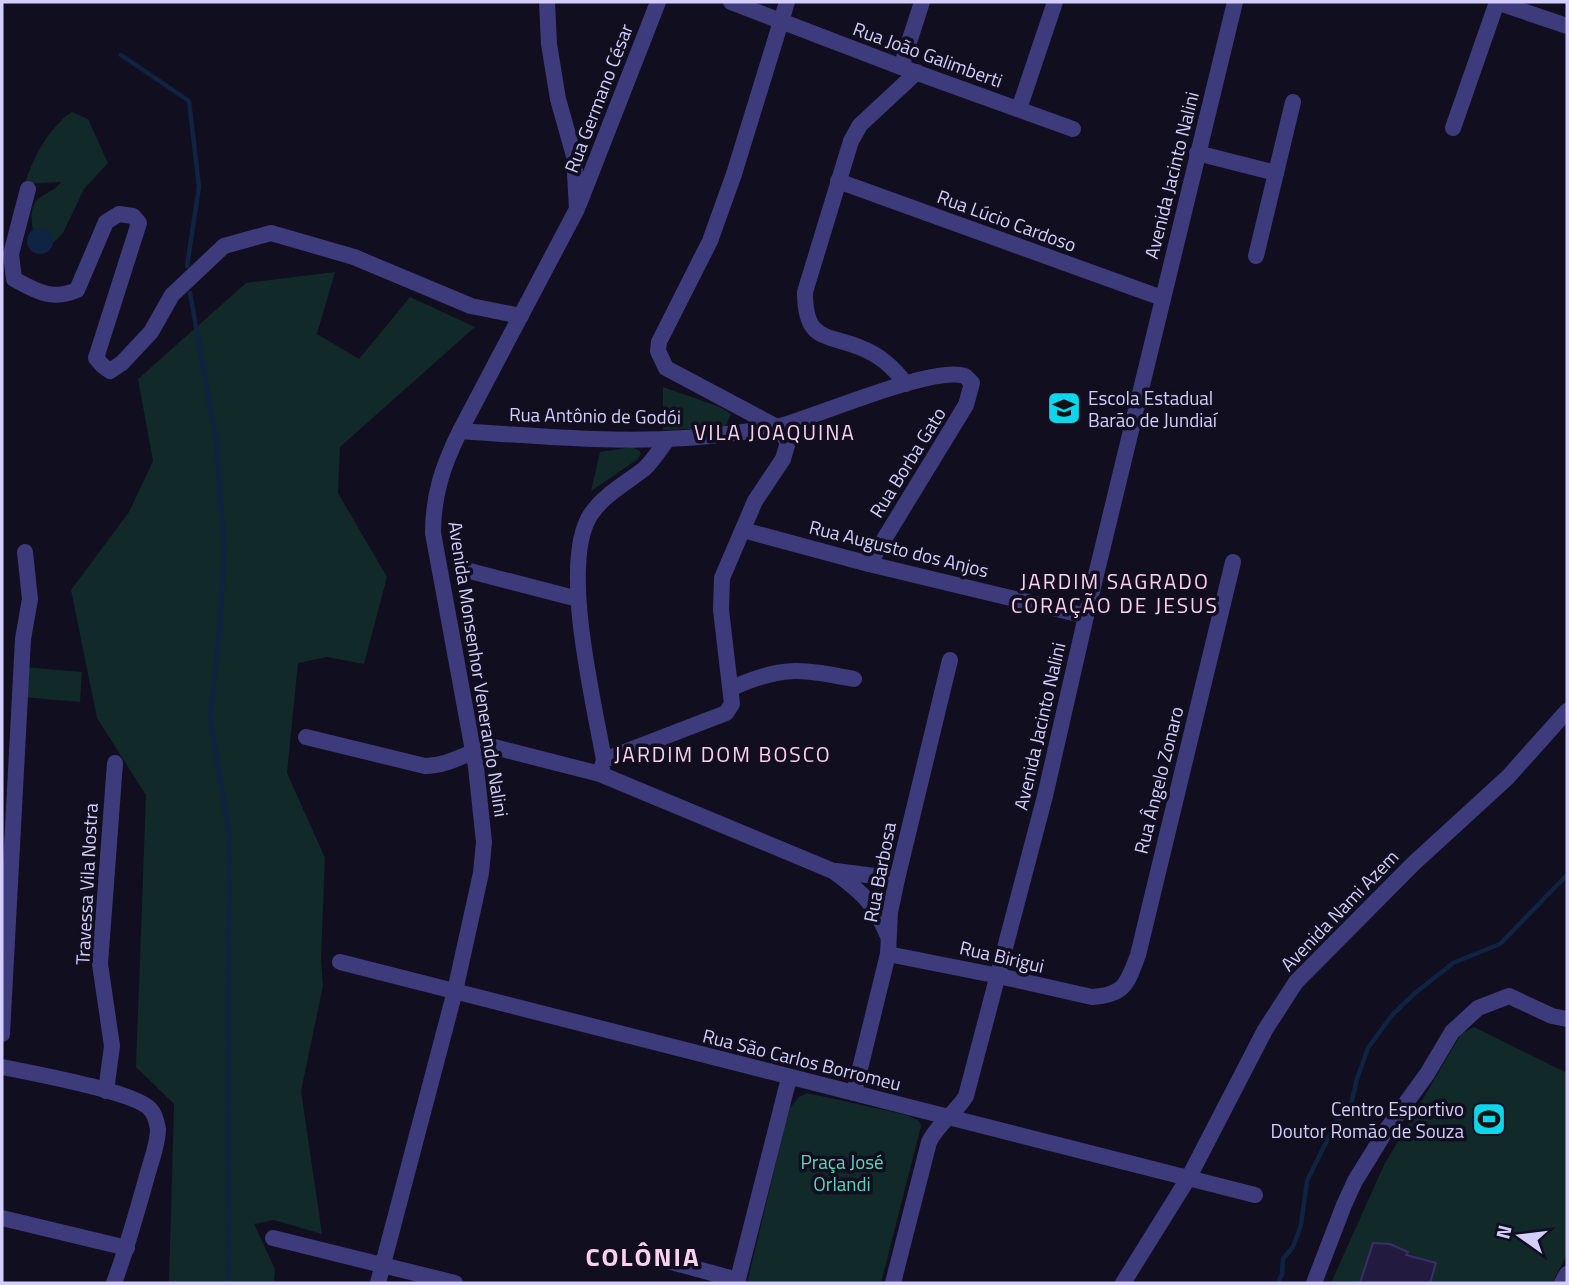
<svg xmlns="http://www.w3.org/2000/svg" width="1569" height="1285" viewBox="0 0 1569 1285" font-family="'Titillium Web',sans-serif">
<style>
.green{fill:#112928}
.water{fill:#0f2342}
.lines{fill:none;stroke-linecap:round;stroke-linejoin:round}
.stream{stroke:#0f2342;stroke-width:4.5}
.building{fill:#221b3f;stroke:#392e6a;stroke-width:2}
.minor{stroke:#3d3b7c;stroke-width:16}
.labels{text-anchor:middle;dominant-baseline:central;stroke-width:7;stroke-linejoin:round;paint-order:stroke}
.street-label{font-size:19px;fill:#d3cefc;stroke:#110e1f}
.poi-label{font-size:19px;fill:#d3cefc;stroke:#110e1f;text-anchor:start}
.park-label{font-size:19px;fill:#5fd8b9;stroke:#110e1f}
.neighbourhood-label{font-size:21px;letter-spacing:2px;fill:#fdd0ed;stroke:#110e1f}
.district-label{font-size:26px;font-weight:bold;letter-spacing:2px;fill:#fdd0ed;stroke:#110e1f}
</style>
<rect width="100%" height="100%" fill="#110e1f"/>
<g class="green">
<path d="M72,112l16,7 20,44 -24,26 -21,44 -15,15 -13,-5c-2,-14 -8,-33 3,-44 8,-7 17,-8 23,-17l-36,2c7,-25 25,-58 47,-72z"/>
<polygon points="335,272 317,334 359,359 410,297 475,327 340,447 338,493 387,577 364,664 327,657 298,663 287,773 325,858 321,959 323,986 301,1091 322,1234 274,1220 254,1224 275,1269 274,1283 169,1283 174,1104 136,1067 146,795 97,718 71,590 129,512 153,461 138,379 246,283"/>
<polygon points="663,387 720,407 731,414 725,427 663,430"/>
<polygon points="632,447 640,451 641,454 638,459 591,491 600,452"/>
<polygon points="24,667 82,672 80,702 22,697"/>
<polygon points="1474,1027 1567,1073 1567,1255 1552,1283 1331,1283 1384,1165 1461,1034"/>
<polygon points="807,1093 907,1115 919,1121 921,1126 881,1283 747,1283 789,1109 799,1097"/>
</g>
<circle class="water" cx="40" cy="241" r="13"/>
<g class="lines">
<g class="stream">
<polyline points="121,55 189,101 199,187 187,266"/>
<polyline points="190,293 217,445 224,550 220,626 210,718 229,831 228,1283"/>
<polyline points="1278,1283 1282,1274 1283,1259 1293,1247 1301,1225 1307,1181 1336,1122 1350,1109 1357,1079 1368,1048 1392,1015 1414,994 1453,963 1500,944 1567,875"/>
</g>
</g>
<polygon class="building" points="1373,1243 1390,1244 1408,1252 1406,1255 1436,1263 1430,1283 1360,1283"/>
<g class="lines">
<g class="minor">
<polyline points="731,2 901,67 1073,129"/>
<polyline points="1496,2 1567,26"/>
<polyline points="901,67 922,2"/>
<polyline points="1019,109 1055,2"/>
<polyline points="1453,128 1497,2"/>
<polyline points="1197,153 1276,173"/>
<polyline points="838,181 1162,298"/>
<path d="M28,189l-17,65 3,25c22,12 38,22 63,11l29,-68 13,-8 14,2 6,7 -43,135 6,7 8,6 12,-8 29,-31 21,-37 52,-49 47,-13 83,24 117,49 50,10"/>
<polyline points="579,204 658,2"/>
<polyline points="1256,256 1293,102"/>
<path d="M906,384c-13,-17 -26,-29 -47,-37 -35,-13 -54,-7 -54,-55l46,-151 9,-16 57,-53"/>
<path d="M460,431c91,6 184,15 275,2 14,-2 29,-3 42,-6 39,-10 156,-62 188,-51l7,7 -6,22 -97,159"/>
<polyline points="743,530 869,564 1086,616"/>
<polyline points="466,570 578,599"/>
<path d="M732,688c51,-23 69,-19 122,-9"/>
<path d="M306,737l119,29c24,0 42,-14 65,-20l110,28 233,97c30,22 40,31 55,65"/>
<path d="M604,760c-10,-58 -45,-198 -13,-246 13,-19 35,-31 53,-45 9,-8 16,-20 23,-29"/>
<polyline points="600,774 604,760 726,713 732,704 721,610 722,578 755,501 783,459 788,442 777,427 666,368 658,351 659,342 710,241 734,174 787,2"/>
<polyline points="836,871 897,879"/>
<path d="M888,954l111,22 93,21c33,-2 35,-13 46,-42l95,-393"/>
<polyline points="340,962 1255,1195"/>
<polyline points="2,1034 23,639 30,599 25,552"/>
<path d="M2,1067c29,6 131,24 148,42 5,5 7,14 8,20 0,15 -7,32 -11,47 -10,36 -20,72 -33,107"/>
<polyline points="106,1091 112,1046 100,964 115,763"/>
<polyline points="854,1093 888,954 890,912 897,879 950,660"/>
<polyline points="2,1218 127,1248"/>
<polyline points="273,1238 455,1283"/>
<polyline points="660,1259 738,1280"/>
<path d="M378,1283l77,-292 26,-118 3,-31 -8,-75 -43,-234c0,-38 10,-68 27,-102l117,-222 -3,-53 -16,-57 -9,-55 -2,-42"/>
<polyline points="737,1283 789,1078"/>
<path d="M893,1283l36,-141c9,-19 27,-29 37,-46l79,-300 41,-180 149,-614"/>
<polyline points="1123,1283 1189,1177 1265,1030 1296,982 1413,864 1508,777 1567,711"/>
<polyline points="1314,1283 1344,1205 1355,1181 1387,1129 1427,1074 1452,1032 1478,1008 1509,996 1552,1016 1567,1019"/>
<polyline points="1562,1283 1567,1274"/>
</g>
</g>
<defs>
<g id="school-square" transform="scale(1.75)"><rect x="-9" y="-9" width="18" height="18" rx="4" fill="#0cd6eb" stroke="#110e1f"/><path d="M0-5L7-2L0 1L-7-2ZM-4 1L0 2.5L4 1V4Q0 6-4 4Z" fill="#111"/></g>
<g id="stadium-square" transform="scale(1.75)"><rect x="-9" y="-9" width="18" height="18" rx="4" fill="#0cd6eb" stroke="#110e1f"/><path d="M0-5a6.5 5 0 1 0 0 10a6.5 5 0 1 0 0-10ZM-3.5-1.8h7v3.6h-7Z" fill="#111"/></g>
</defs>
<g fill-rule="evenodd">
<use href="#school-square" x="1064" y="408"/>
<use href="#stadium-square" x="1489" y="1119"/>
</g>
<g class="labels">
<g class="street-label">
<text transform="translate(928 54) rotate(20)">Rua João Galimberti</text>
<text transform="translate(598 98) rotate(-69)">Rua Germano César</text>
<text transform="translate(1171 175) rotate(-76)">Avenida Jacinto Nalini</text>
<text transform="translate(1007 220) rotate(20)">Rua Lúcio Cardoso</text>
<text transform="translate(595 415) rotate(1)">Rua Antônio de Godói</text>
<text transform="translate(907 462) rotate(-58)">Rua Borba Gato</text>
<text transform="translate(899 548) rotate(14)">Rua Augusto dos Anjos</text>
<text transform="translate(479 669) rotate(81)">Avenida Monsenhor Venerando Nalini</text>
<text transform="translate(1039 726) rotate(-77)">Avenida Jacinto Nalini</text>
<text transform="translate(1158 780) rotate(-76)">Rua Ângelo Zonaro</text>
<text transform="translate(879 872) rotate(-79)">Rua Barbosa</text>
<text transform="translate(86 884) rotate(-87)">Travessa Vila Nostra</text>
<text transform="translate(1339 910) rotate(-46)">Avenida Nami Azem</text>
<text transform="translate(1002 956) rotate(13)">Rua Birigui</text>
<text transform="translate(802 1059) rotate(14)">Rua São Carlos Borromeu</text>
</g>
<g class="poi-label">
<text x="1088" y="397">Escola Estadual<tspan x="1088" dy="22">Barão de Jundiaí</tspan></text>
<text x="1464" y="1108" text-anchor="end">Centro Esportivo<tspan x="1464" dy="22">Doutor Romão de Souza</tspan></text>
</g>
<g class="park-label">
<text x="842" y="1161">Praça José<tspan x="842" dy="22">Orlandi</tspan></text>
</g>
<g class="neighbourhood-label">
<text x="775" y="432">VILA JOAQUINA</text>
<text x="1115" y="581">JARDIM SAGRADO<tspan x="1115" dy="24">CORAÇÃO DE JESUS</tspan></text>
<text x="723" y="754">JARDIM DOM BOSCO</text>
</g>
<g class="district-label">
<text x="643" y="1256">COLÔNIA</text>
</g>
</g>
<rect width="1569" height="1285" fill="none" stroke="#d3cefc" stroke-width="7"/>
<g transform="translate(1520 1236) rotate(284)" stroke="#110e1f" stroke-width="5" paint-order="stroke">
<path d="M0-5L12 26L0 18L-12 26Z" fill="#d3cefc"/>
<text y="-10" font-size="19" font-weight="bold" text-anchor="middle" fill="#d3cefc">N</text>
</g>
</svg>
